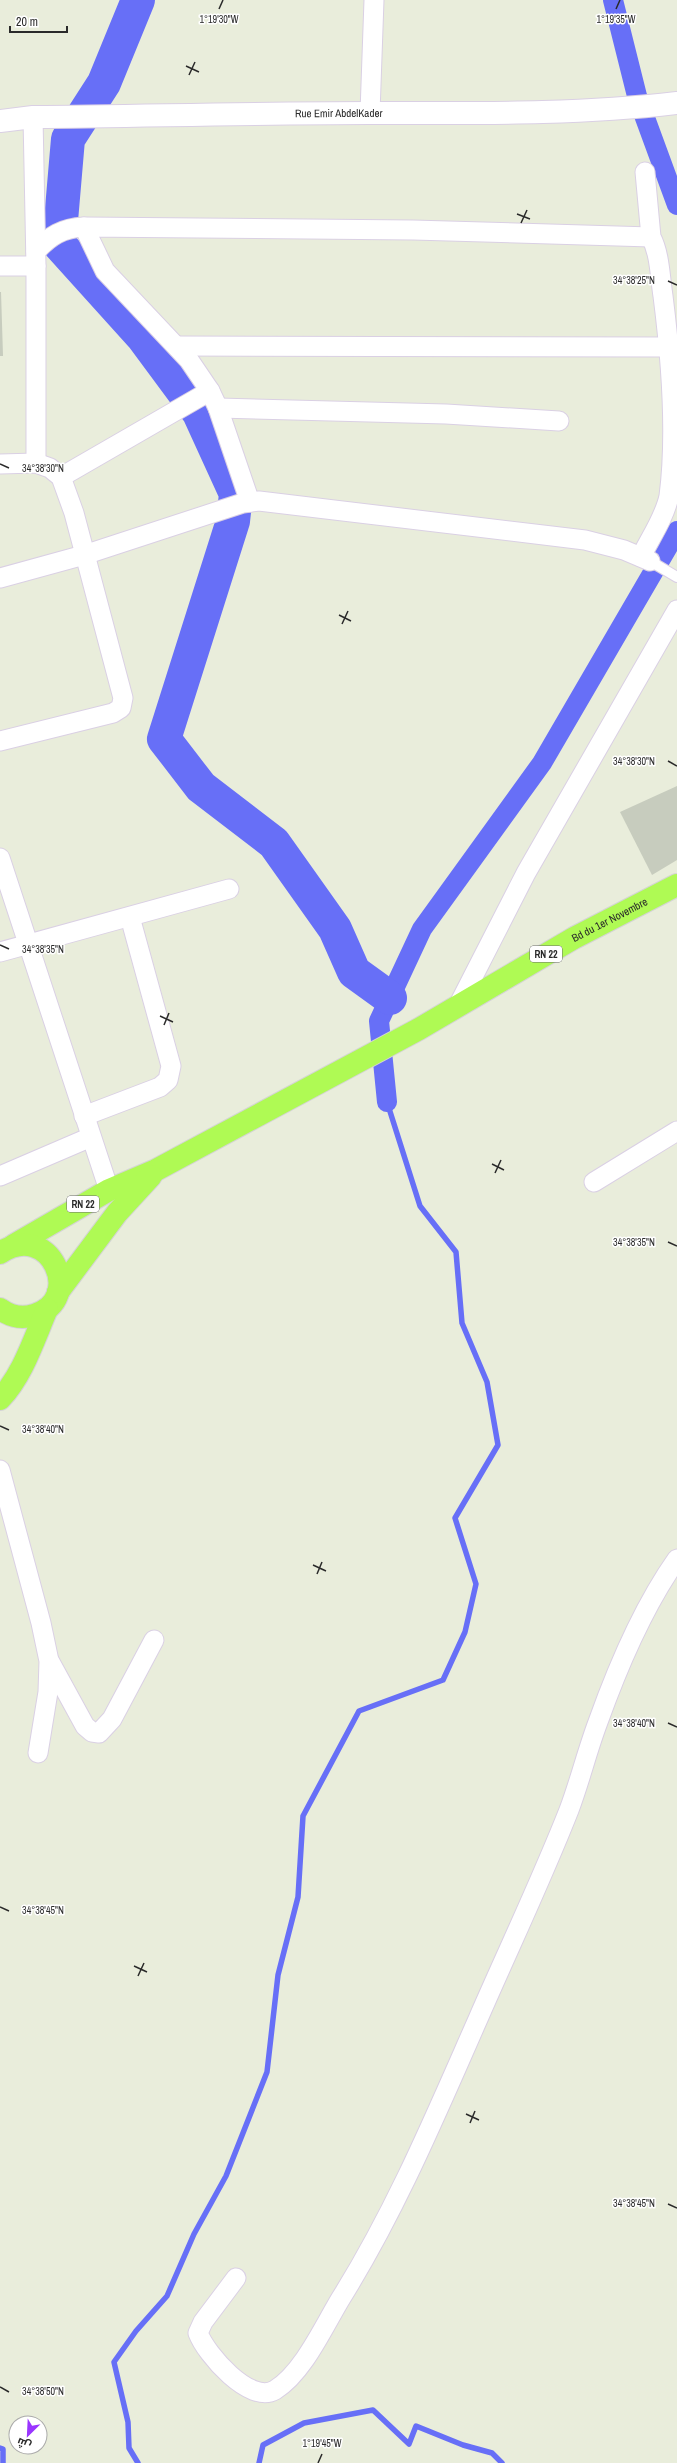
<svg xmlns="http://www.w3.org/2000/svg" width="677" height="2463" viewBox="0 0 677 2463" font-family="'Archivo Narrow',Cairo,sans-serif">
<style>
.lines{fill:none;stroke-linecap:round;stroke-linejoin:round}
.stream{stroke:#676ff7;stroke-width:5.5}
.canal{stroke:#676ff7;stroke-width:20}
.river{stroke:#676ff7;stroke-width:34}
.building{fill:#c7ccbe}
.service-casing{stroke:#dad0e4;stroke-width:12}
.minor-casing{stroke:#dad0e4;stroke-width:21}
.secondary-casing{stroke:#dad0e4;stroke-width:24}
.primary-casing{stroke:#d4d4d4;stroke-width:24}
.service{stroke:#fff;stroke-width:10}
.minor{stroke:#fff;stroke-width:19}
.secondary{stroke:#fff;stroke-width:22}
.primary{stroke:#affa54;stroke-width:22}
.ticks{fill:none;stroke:#2a2a2a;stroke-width:1.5}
.labels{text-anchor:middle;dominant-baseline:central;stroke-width:3;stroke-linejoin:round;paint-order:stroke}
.shield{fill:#fff;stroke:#6a6a6a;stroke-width:1}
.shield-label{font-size:10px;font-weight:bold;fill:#2a2a2a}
.street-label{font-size:11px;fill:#2a2a2a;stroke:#fff}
.ticks-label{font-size:10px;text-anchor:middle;fill:#2a2a2a;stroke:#fff;stroke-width:3;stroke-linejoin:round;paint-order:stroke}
</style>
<rect width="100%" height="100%" fill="#e9eddb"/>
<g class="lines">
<g class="stream">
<polyline points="0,2448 3,2449 3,2463"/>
<polyline points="138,2463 129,2448 128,2422 114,2362 136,2331 167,2296 194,2234 226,2176 267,2072 278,1975 298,1897 303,1816 359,1711 443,1680 465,1632 476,1584 455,1518 498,1445 487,1382 462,1323 456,1252 420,1206 387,1102"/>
<polyline points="259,2463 263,2445 304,2423 373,2410 409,2444 416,2426 463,2445 492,2453 502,2463"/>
</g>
<g class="canal">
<polyline points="613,0 637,96 677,205"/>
<polyline points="387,1102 379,1021 422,929 542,763 677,531"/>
</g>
<polyline class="river" points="138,0 104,83 68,139 59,244 142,336 199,413 236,494 233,521 164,739 201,787 274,843 335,929 354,972 390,998"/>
</g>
<g class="building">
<polygon points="0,292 1,292 3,356 0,356"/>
<polygon points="677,786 677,860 652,875 620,812"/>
</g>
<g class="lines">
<g class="service-casing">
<polyline id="service" points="650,561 677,577"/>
</g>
<g class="minor-casing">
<g id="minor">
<polyline points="370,113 374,0"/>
<polyline points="33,117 36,266 36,463"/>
<polyline points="84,227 105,271 189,360 210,391 218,408 250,502"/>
<path d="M36,251c14,-15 26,-23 48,-24l329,3 238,7"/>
<polyline points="0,266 36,266"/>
<polyline points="177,346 669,347"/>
<polyline points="218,408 446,414 559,421"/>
<polyline points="0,464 36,463 50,468 61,477 74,513 123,698 121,708 113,713 0,741"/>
<polyline points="61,477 210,391"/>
<path d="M641,557c9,-19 24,-40 28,-61 8,-62 2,-137 -6,-200 -3,-19 -3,-42 -12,-59l-6,-65"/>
<polyline points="0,578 84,555 243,503 259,501 585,540 624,550 650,561"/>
<polyline points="0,858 109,1190"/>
<polyline points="0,952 229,889"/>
<polyline points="459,1004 526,873 677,610"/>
<polyline points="84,1116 160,1087 168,1080 171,1066 130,917"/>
<polyline points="0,1176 91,1137"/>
<polyline points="594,1182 677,1131"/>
<polyline points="0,1470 41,1623 49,1661 48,1692 38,1753"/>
<polyline points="50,1662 85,1726 92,1732 99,1733 112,1719 154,1640"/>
<path d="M236,2278l-33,44 -5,11c8,21 52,72 77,57 28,-17 49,-64 66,-92 55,-88 95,-184 137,-279 30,-69 63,-138 91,-209 11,-29 18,-59 29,-88 20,-56 45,-115 79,-163"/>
</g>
</g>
<g class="secondary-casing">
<g id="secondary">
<path id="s1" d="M0,121l33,-4c112,-1 224,-4 337,-4 103,0 204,2 307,-10"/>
</g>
</g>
<g class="primary-casing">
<g id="primary">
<path id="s2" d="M14,1245l95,-55 47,-20 263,-141 155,-91 103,-53"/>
<path d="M0,1253c50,-34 86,47 34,62 -12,4 -24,1 -34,-6"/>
<polyline points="58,1292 117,1213 151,1176"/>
<path d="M0,1399c23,-24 34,-60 47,-90"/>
</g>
</g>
<use href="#service" class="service"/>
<use href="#minor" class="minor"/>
<use href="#secondary" class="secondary"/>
<use href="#primary" class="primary"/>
</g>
<path class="ticks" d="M219,9l4,-9M616,9l4,-9M186,66l13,6M189,75l6,-13M517,214l13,5M521,223l6,-13M668,281l9,4M0,464l9,4M339,615l12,6M342,624l6,-13M668,761l9,5M0,945l9,4M160,1016l13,6M164,1025l5,-12M492,1164l12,6M495,1173l6,-13M668,1242l9,4M0,1426l9,4M313,1565l13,6M317,1574l5,-12M668,1723l9,4M0,1907l9,4M134,1966l13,6M138,1976l6,-13M466,2114l13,6M470,2123l5,-12M668,2204l9,4M0,2387l9,5M318,2463l4,-9"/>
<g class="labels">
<g class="shield">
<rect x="530" y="946" width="32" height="16" rx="3"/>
<rect x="67" y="1196" width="32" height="16" rx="3"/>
</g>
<g class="shield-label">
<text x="546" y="954">RN 22</text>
<text x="83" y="1204">RN 22</text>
</g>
<g class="street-label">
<text stroke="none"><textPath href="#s1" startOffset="339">Rue Emir AbdelKader</textPath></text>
<text stroke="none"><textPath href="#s2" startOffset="679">Bd du 1er Novembre</textPath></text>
</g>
</g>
<g class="ticks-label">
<text x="616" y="23">1°19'35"W</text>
<text x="219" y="23">1°19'30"W</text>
<text x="634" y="284">34°38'25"N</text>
<text x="43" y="472">34°38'30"N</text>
<text x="634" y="765">34°38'30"N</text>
<text x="43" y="953">34°38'35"N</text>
<text x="634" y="1246">34°38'35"N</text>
<text x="43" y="1433">34°38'40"N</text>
<text x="634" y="1727">34°38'40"N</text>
<text x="43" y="1914">34°38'45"N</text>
<text x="634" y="2207">34°38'45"N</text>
<text x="43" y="2395">34°38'50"N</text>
<text x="322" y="2447">1°19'45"W</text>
</g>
<g transform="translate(28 2435) rotate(204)"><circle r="19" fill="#ffffff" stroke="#aaaaaa"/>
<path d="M0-3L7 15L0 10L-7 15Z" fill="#9a36ff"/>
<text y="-6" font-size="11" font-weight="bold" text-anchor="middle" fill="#2a2a2a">ش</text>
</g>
<path d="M10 26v6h57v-6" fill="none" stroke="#2a2a2a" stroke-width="2"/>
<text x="16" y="26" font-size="12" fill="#2a2a2a" stroke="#ffffff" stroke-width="3" paint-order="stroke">20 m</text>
</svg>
